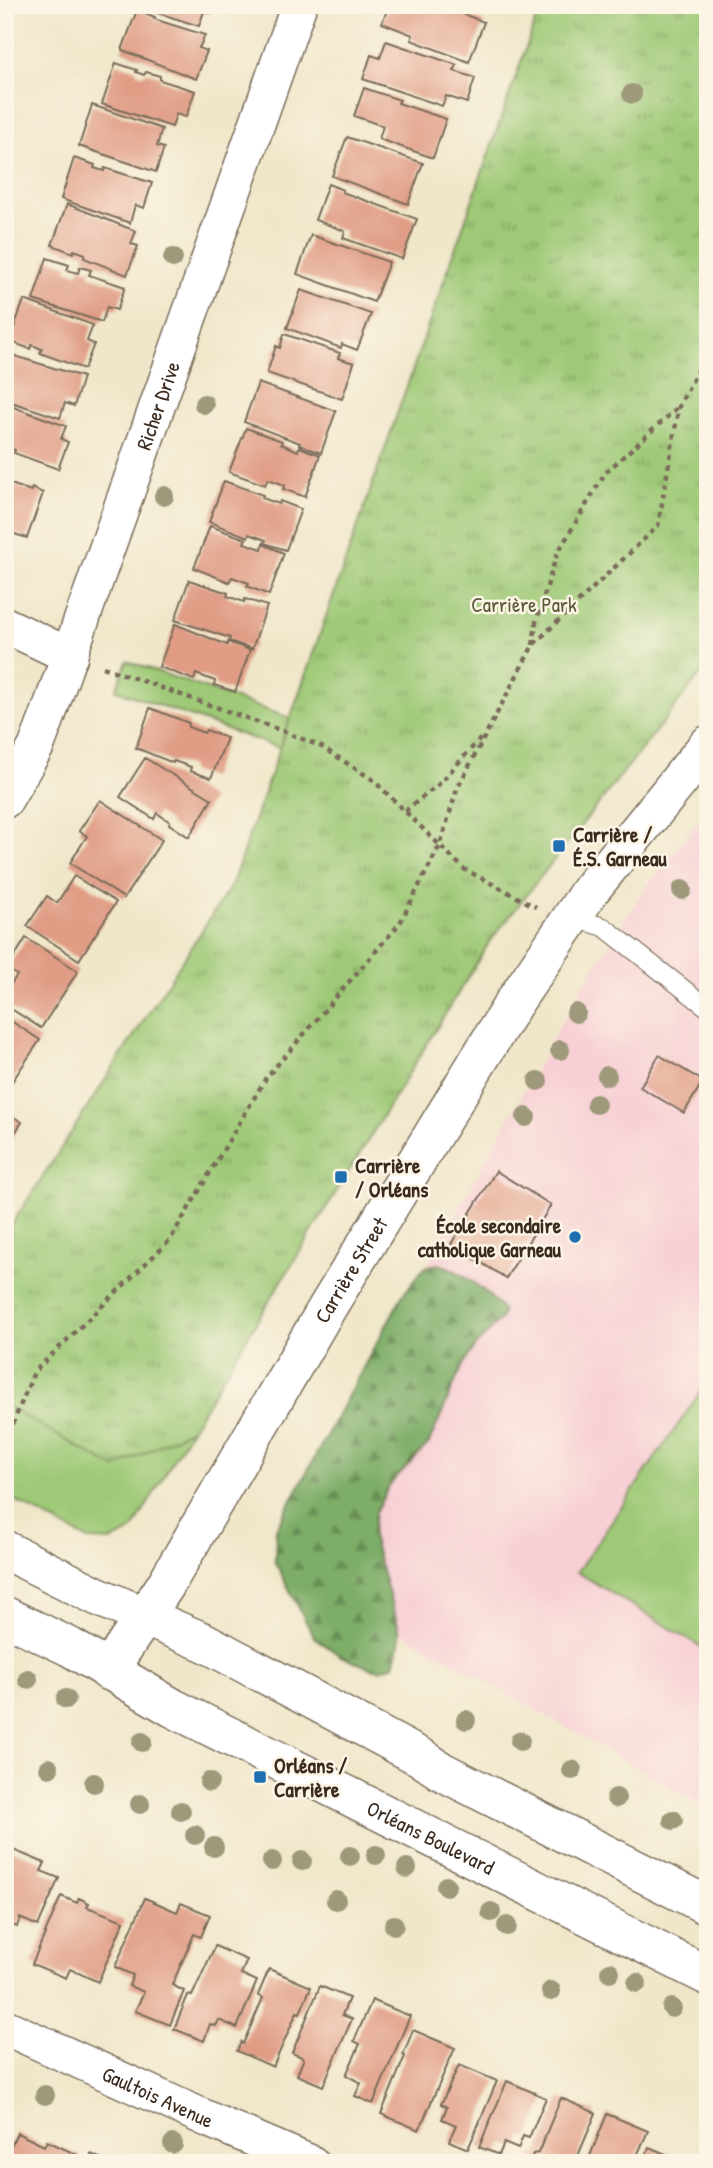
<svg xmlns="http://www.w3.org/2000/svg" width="713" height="2168" viewBox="0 0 713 2168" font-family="'Patrick Hand',sans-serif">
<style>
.built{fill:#f7cfd4}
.grass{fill:#9ec976;stroke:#6c7a4a;stroke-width:2}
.forest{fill:url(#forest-firs);stroke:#5c6c42;stroke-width:2}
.park{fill:url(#park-tufts);stroke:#6c7a4a;stroke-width:2}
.building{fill:#e09c85}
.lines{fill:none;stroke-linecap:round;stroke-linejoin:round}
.lane-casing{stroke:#7a6c5a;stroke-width:20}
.street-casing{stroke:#7a6c5a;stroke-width:38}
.secondary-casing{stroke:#7a6c5a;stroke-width:41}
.path{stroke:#7a6c5a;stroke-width:4.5;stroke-dasharray:5 5;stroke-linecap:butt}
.lane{stroke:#fff;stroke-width:18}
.street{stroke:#fff;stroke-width:35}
.secondary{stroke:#fff;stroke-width:38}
.tree{fill:#9d997a}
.poi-dot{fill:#1f6fb2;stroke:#fcf5e5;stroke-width:2.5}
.labels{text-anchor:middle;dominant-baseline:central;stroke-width:5;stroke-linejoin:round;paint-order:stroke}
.street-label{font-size:21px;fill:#3b2a1e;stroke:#fcf5e5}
.park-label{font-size:21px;fill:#595a38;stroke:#fcf5e5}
.poi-label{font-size:21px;font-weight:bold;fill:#3b2a1e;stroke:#fcf5e5;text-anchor:start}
</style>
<defs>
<pattern id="forest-firs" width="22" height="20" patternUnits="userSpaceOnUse" patternTransform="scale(1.75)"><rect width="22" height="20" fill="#7ead67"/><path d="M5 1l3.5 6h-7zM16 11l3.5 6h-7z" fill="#688d54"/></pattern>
<pattern id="park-tufts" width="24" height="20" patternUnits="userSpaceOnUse" patternTransform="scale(1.75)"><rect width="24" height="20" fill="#9ec976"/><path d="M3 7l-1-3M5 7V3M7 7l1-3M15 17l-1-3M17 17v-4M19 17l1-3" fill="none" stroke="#82a360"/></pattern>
</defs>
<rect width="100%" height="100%" fill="#fcf5e5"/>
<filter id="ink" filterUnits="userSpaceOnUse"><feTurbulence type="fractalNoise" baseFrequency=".0143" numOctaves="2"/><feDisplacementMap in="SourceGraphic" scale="14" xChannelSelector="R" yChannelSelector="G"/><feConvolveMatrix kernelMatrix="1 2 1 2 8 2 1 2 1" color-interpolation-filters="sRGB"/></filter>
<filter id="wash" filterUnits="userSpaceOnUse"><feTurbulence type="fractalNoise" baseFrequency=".00686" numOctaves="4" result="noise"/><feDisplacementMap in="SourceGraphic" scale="28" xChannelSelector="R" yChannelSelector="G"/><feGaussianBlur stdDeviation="1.57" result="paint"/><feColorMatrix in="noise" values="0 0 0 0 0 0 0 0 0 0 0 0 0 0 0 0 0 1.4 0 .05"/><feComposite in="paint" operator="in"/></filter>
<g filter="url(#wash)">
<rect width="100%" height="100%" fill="#f0e7ca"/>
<polygon class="built" points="708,809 708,1809 326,1589 305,1487 581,988 644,890"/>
<g class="grass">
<polygon points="127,661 290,718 279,748 116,690"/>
<polygon points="708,1381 708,1651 577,1572"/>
<polygon points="5,1405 115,1468 191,1429 132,1531 111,1541 89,1540 5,1495"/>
</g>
<path class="forest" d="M438,1264c22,5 51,29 65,47l-2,8 -26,27 -13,20 -33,77 -39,41 -15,29 -3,24 27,92v17l-5,19 -14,5 -10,-2 -29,-12 -27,-19 -39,-75 1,-33 126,-233 23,-29z"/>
<polygon class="park" points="541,5 708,5 708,665 490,941 191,1429 115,1468 5,1405 5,1235 232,884"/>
<g id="blocks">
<g class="building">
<polygon points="214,5 211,13 204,11 199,26 136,6"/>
<polygon points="389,5 440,5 484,22 469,62 411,40 413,35 382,23"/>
<polygon points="137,10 155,17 154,19 160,21 205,35 199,48 207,51 196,79 122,50"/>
<polygon points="386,41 457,65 454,71 475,78 467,103 446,96 442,106 363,79 371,55 380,58"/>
<polygon points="116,63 137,70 136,72 144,75 146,72 160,76 160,80 195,91 186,117 176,114 172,127 102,104"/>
<polygon points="364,88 400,100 398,103 446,119 433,158 379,139 383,126 354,116"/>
<polygon points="92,105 162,129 157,146 164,148 156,172 79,146"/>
<polygon points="347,137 423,163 408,204 332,176"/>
<polygon points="74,158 95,165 94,168 104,171 105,168 152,183 144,208 135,205 130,223 61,199"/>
<polygon points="328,184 343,190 342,192 417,219 402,259 343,238 345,231 315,220"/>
<polygon points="67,204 136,231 131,244 138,246 127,275 84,258 85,254 74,250 73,253 52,245"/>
<polygon points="311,235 389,262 374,302 297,274"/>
<polygon points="47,258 69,265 67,270 78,273 80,267 91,270 89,275 125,287 117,310 107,307 102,322 33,300"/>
<polygon points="301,290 371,314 357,350 342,344 341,348 287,328"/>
<polygon points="24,300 93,325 87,341 94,344 84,369 40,353 42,349 32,345 30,349 9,341"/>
<polygon points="284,334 340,353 338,358 354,363 342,399 267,373 276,346 280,348"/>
<polygon points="5,353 83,377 74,406 65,403 60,418 5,400"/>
<polygon points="258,383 336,411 321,453 299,445 300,443 244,422"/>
<polygon points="5,404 66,426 61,439 68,442 58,469 14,453 15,450 5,446"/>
<polygon points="246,428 282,441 281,444 298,451 299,447 320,455 305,497 283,489 285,485 268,479 265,485 229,472"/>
<polygon points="224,481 263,495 262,498 279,504 280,501 301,509 286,550 264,543 266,540 249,534 248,537 209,522"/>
<polygon points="5,482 31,491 32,488 43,493 27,538 5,531"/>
<polygon points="210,526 246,539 244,543 262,549 263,544 284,553 269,595 247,586 249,583 232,577 229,582 194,568"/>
<polygon points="189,580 228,593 227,596 244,602 245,599 267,606 252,649 229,641 230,638 175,620"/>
<polygon points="175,624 227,645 228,642 250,650 235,692 214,685 215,681 196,674 194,680 159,667"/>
<polygon points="150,708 189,723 188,727 204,733 206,730 227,738 211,778 190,771 191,767 174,761 173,763 136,748"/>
<polygon points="145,758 212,799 189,837 169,824 170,822 157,813 154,819 120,797"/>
<polygon points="100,800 162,840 124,898 70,863 87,836 79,831"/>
<polygon points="74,876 116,902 79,960 27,926 47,896 57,903"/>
<polygon points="26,938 78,971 41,1028 5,1005 5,993 17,975 7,969"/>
<polygon points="5,1017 40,1040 5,1092"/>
<polygon points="659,1055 703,1081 684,1113 640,1087"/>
<polygon points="5,1112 22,1122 5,1148"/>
<polygon points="496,1171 551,1205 506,1278 451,1244"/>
<polygon points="8,1848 45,1863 41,1871 59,1878 38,1926 20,1918 17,1927 5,1922 5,1854"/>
<polygon points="61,1896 77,1903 79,1898 89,1903 87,1907 124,1921 98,1982 70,1969 66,1978 32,1964"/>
<polygon points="145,1898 177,1912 181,1903 210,1915 201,1937 194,1934 172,1985 184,1991 170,2025 135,2011 144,1992 129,1986 133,1975 115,1967"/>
<polygon points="215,1946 247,1960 241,1974 257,1981 237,2028 219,2020 216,2026 210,2024 204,2041 174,2029 188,1995 192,1996"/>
<polygon points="269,1969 311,1987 300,2013 297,2012 273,2067 237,2051 241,2042 243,2044 263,1998 258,1995"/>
<polygon points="320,1986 349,1998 342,2015 352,2019 323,2086 297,2075 304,2058 292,2053"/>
<polygon points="372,2000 410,2016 373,2104 355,2096 361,2083 346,2075 360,2044 354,2041"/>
<polygon points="413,2030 455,2048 419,2130 381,2114 405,2056 403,2055"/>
<polygon points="459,2065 497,2081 468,2149 449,2141 456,2125 442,2119 447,2107 441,2104"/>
<polygon points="507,2081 546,2098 529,2138 523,2136 518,2149 504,2143 499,2155 479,2147"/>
<polygon points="561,2098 596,2113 575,2163 529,2163 533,2154 538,2153"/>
<polygon points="607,2114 648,2131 636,2158 634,2158 632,2163 587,2163"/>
<polygon points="17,2133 44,2146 47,2141 80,2156 77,2163 5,2163 5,2158"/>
<polygon points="649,2147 687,2163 643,2163"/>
<polygon points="91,2154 110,2163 88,2163"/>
</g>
</g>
</g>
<g filter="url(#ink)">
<use href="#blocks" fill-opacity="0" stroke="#7a6c5a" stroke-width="2"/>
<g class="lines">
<g class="lane-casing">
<polyline id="lane" points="571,917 604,927 708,1008"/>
</g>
<g class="street-casing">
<g id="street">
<polyline points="5,625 70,656"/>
<path id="s1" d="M5,800l31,-53 11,-29 252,-713"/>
<path id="s2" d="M5,2027l207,94 99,42"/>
</g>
</g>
<g class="secondary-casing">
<g id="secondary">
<polyline points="5,1550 97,1596 206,1643 422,1758 441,1771 708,1906"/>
<path id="s3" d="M5,1616l65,31 103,61 535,268"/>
<path id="s4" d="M108,1671l57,-85 162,-278 186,-304 78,-115 117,-144"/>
</g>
</g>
<g class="path">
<polyline points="533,645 536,622 557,554 605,473 678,407"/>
<polyline points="103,667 280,730 320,746 372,779 464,869 536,907"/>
<polyline points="405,811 438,785 481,738"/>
<polyline points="5,1443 34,1372 170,1240 266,1078 400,923 440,845 457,789 533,645 658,526 679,406 708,351"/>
</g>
<use href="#lane" class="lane"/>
<use href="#street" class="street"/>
<use href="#secondary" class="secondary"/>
</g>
<g class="tree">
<circle cx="632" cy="94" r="10"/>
<circle cx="173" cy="258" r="10"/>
<circle cx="204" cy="404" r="10"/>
<circle cx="164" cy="496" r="10"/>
<circle cx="682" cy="890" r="10"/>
<circle cx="576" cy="1013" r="10"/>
<circle cx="560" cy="1050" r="10"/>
<circle cx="607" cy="1076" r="10"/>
<circle cx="538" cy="1081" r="10"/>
<circle cx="596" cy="1104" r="10"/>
<circle cx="526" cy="1117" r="10"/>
<circle cx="28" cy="1679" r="10"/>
<circle cx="66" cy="1699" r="10"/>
<circle cx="466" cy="1720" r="10"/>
<circle cx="520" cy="1741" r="10"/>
<circle cx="142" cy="1742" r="10"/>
<circle cx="49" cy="1768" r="10"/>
<circle cx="572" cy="1770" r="10"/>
<circle cx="209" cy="1782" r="10"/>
<circle cx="94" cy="1783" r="10"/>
<circle cx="616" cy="1798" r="10"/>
<circle cx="140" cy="1804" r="10"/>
<circle cx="181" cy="1811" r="10"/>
<circle cx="673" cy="1820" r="10"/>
<circle cx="195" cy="1835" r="10"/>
<circle cx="214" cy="1847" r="10"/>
<circle cx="376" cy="1855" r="10"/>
<circle cx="350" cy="1856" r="10"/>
<circle cx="272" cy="1861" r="10"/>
<circle cx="302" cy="1861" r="10"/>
<circle cx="407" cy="1868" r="10"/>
<circle cx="446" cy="1886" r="10"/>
<circle cx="336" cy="1900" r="10"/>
<circle cx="491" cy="1912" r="10"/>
<circle cx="394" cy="1925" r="10"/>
<circle cx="507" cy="1926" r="10"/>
<circle cx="610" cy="1972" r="10"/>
<circle cx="637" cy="1983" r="10"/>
<circle cx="551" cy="1991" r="10"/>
<circle cx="672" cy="2008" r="10"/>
<circle cx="45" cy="2095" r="10"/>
<circle cx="173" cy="2144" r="10"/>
</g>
</g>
<g class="poi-dot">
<rect x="552" y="839" width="14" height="14" rx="3.5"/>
<rect x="334" y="1170" width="14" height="14" rx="3.5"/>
<circle cx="575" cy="1237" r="7"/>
<rect x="253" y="1770" width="14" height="14" rx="3.5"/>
</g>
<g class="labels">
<g class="street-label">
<text stroke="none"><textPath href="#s1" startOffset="424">Richer Drive</textPath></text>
<text stroke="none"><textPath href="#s4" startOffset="469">Carrière Street</textPath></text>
<text stroke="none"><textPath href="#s3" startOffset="480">Orléans Boulevard</textPath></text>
<text stroke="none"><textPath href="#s2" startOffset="168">Gaultois Avenue</textPath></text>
</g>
<g class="park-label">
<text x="524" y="604">Carrière Park</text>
</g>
<g class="poi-label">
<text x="573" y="834">Carrière /<tspan x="573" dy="24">É.S. Garneau</tspan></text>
<text x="355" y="1165">Carrière<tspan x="355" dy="24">/ Orléans</tspan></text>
<text x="561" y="1225" text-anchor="end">École secondaire<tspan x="561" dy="24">catholique Garneau</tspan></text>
<text x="274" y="1765">Orléans /<tspan x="274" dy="24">Carrière</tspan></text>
</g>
</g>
<rect width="713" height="2168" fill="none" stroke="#fcf5e5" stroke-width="28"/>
</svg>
